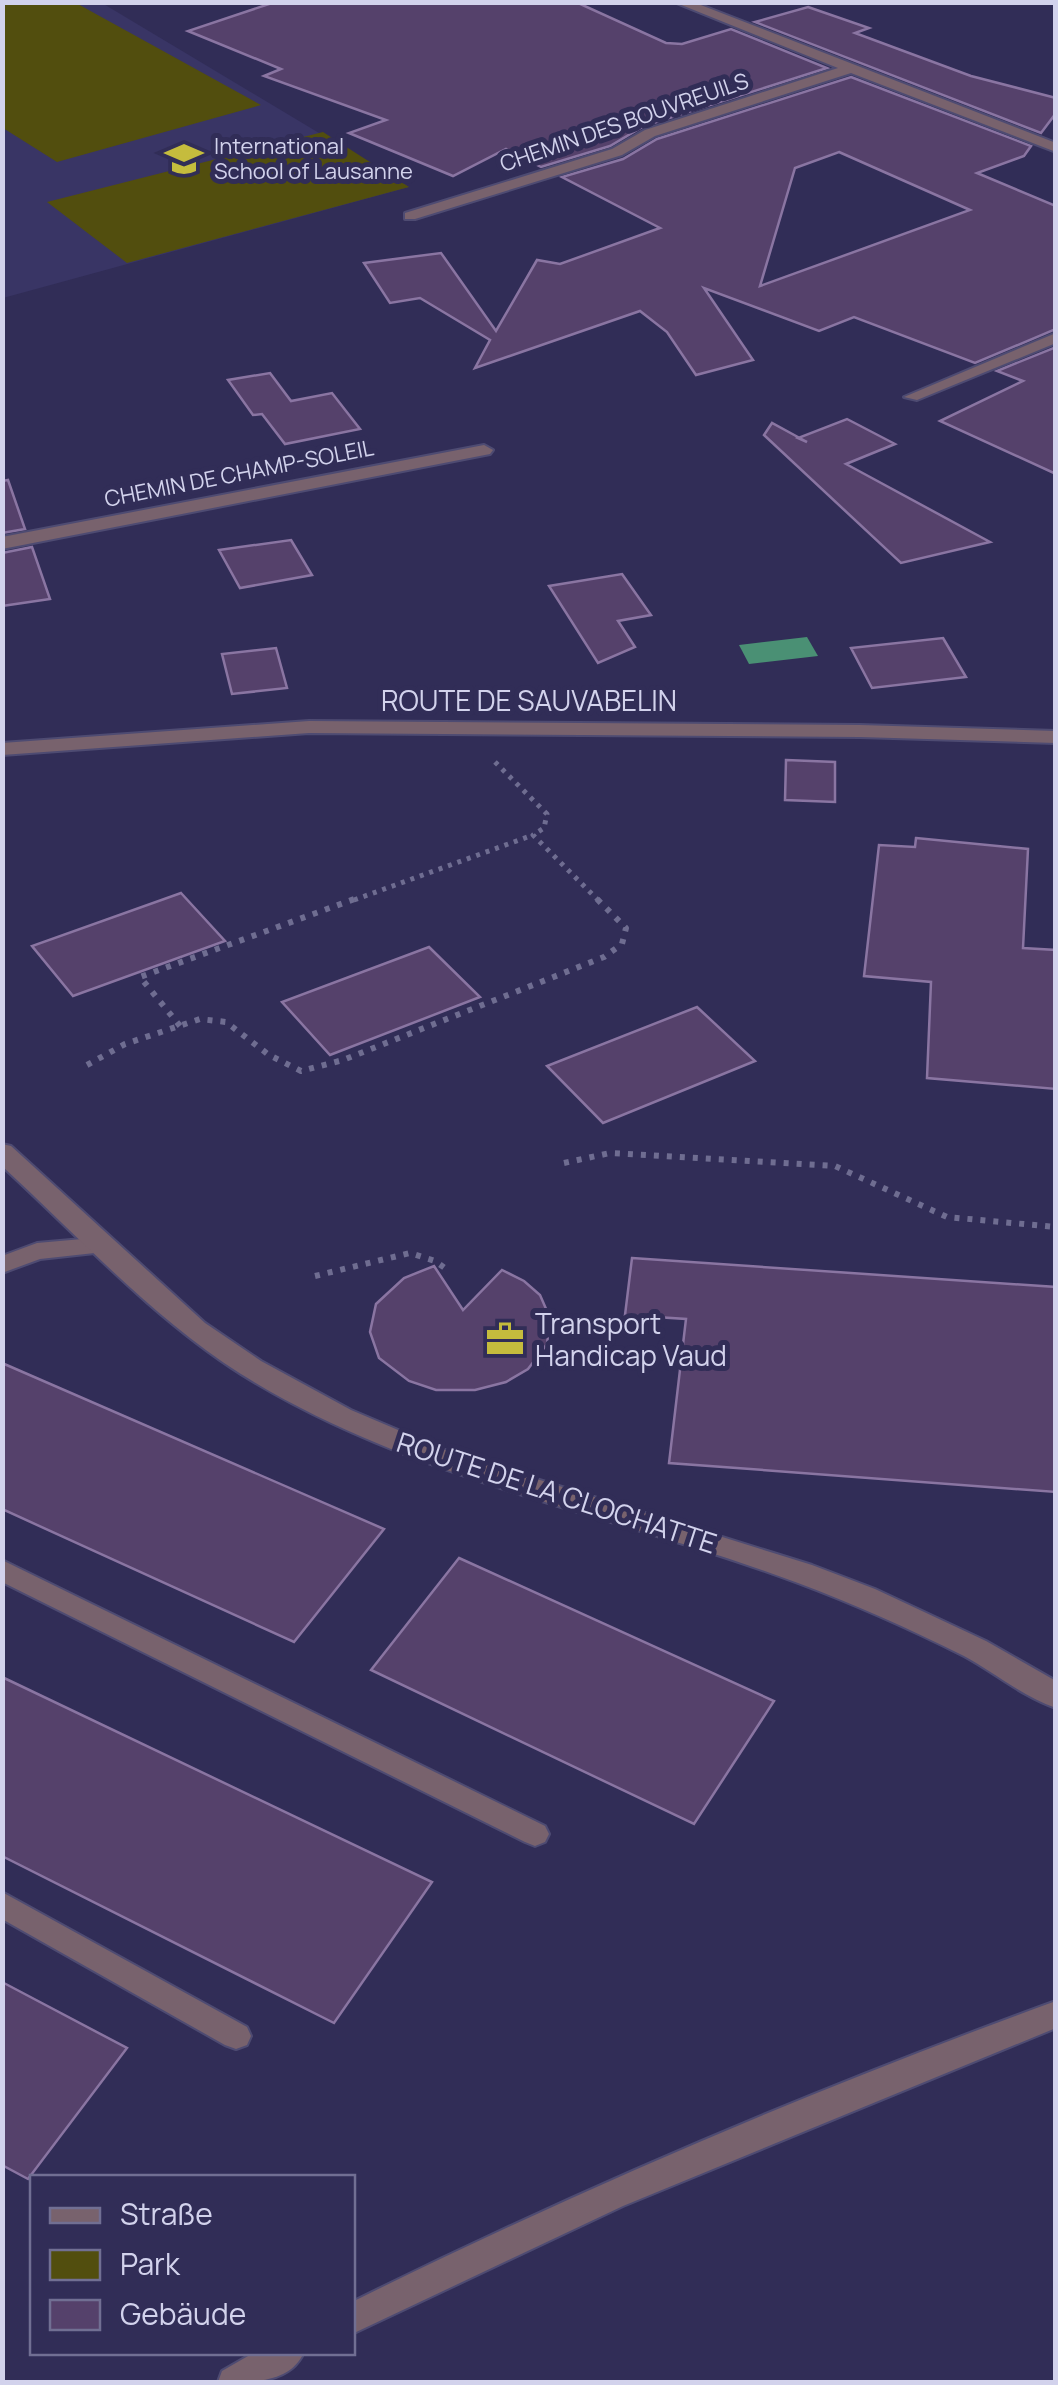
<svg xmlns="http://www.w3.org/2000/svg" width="1058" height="2385" viewBox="0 0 1058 2385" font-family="Manrope,sans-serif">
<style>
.built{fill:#393565}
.green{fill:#524e0e}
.water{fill:#4a9074}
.building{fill:#55416b;stroke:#8a75a2;stroke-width:2.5;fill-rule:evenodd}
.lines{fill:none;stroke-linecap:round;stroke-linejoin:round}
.lane-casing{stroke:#4e4b72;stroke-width:4}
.street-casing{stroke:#4e4b72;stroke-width:4}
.path-far1{stroke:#6f6d91;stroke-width:5;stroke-dasharray:4 6;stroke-linecap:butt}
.path{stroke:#6f6d91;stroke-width:6;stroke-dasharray:5 8;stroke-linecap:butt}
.lane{fill:#78626d;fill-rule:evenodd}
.street{fill:#78626d;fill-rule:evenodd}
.labels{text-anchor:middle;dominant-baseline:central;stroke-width:10;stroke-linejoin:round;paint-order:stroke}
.far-street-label{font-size:22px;fill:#d2d2ec;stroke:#312d57}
.far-poi-label{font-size:22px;fill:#d2d2ec;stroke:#312d57;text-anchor:start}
.street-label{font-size:28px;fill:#d2d2ec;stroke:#312d57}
.poi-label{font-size:28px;fill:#d2d2ec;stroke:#312d57;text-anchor:start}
</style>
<rect width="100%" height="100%" fill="#312d57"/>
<polygon class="built" points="3,3 102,3 409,187 3,298"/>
<g class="green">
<polygon points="2,3 76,3 261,105 57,162 3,128"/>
<polygon points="323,132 409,187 127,263 47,202"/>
</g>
<polygon class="water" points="807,637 818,656 749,664 739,645"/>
<g class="building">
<polygon points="275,2 576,2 666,43 682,44 731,29 827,68 644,126 610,146 541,167 506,149 453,176 349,133 386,120 264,76 281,69 188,31"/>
<polygon points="808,7 869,28 855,33 971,76 1056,98 1056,113 1041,133 755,22"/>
<path d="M851,77l180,69 -7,10 -47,17 79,33v123l-81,34 -121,-46 -35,14 -115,-43 49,72 -57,15 -29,-43 -27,-21 -165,57 15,-28 -70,-42 -30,5 -26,-40 77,-10 55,78 41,-71 23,4 100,-36 -98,-51 61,-18 34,-20zM839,152l131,58 -210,76 35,-118z"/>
<polygon points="1056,347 1056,474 940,421 1023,381 997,371"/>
<polygon points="270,373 291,401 332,393 360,429 285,444 262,414 253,415 228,380"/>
<polygon points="847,419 895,444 846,464 990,542 901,563 764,435 772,423 807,442 798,438"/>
<polygon points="8,480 25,529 2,533 2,481"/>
<polygon points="291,540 312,575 240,588 219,550"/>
<polygon points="32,547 50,599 2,606 2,553"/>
<polygon points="622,574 651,615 618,621 635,647 598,663 549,586"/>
<polygon points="943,638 966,677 872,688 851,648"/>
<polygon points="276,648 287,688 232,694 222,654"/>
<polygon points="786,760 835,762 835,802 785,800"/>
<polygon points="916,838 1028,849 1023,948 1056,950 1056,1089 927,1078 931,982 864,976 879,845 915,847"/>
<polygon points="181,893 225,941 73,996 32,946"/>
<polygon points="429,947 480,997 330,1055 282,1002"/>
<polygon points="697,1007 755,1061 603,1123 547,1066"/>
<polygon points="632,1258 1056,1287 1056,1492 669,1463 686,1319 625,1315"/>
<polygon points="434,1266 463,1310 502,1270 524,1281 540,1295 550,1318 547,1344 528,1369 506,1382 475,1390 436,1390 409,1381 379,1358 370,1332 376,1304 404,1278"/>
<polygon points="2,1363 384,1529 294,1642 2,1509"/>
<polygon points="459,1558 774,1701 694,1824 371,1670"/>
<polygon points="2,1677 432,1882 334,2023 2,1856"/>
<polygon points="2,1982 127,2048 28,2179 2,2165"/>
</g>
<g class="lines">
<g class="lane-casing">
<g id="lane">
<polygon points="1056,333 1056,343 917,400 904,397"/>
<polygon points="105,1237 116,1245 113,1251 40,1259 2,1273 2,1256 37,1243"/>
<polygon points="2,1560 545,1826 549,1834 545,1842 535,1846 525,1842 2,1582"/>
<polygon points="2,1892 247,2027 251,2036 247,2045 236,2049 225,2045 2,1919"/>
<path d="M1056,2001v27l-433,178 -271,128v-32c228,-113 465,-214 704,-301z"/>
<path d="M255,2352h49c-14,33 -56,30 -86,30l4,-11z"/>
</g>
</g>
<g class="street-casing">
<g id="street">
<polygon points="674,2 693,2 1056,143 1056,152 851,73 655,136 622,155 415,219 405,219 405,213 612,149 645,130 838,68"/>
<polygon points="484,445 493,450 490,454 2,549 2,537"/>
<polygon points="309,721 860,725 1056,731 1056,743 860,737 309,733 2,755 2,743"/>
<path d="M2,1144l9,2 194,177 56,38 90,49 99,42 362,113 63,24 111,52 70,40v27c-33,-11 -62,-36 -92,-52 -54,-27 -110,-52 -166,-73 -186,-70 -386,-102 -557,-209 -88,-56 -162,-137 -239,-208z"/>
</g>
</g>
<g class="path-far1">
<polyline points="495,762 547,814 544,828 533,835 598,900"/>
<polyline points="354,900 533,835"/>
</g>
<g class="path">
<polyline points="180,1026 140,977 360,897"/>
<polyline points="87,1065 125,1044 200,1019 226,1022 269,1055 301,1071 343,1060 604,957 622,944 626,928 595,897"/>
<polyline points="564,1163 610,1153 835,1166 947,1217 1056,1227"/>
<polyline points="315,1276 410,1253 435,1261 449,1271"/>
</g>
<use href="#lane" class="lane"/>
<use href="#street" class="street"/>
</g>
<defs>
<g id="school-bare" transform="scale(3)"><path d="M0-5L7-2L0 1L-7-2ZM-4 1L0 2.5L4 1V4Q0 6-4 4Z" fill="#c5bc3d" stroke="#312d57" stroke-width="2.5" paint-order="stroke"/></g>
<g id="office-bare" transform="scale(3)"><path d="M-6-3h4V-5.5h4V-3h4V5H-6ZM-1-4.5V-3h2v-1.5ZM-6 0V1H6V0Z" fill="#c5bc3d" stroke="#312d57" stroke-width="2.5" paint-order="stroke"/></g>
</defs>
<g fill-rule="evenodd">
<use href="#school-bare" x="184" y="159"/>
<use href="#office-bare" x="505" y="1339"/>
</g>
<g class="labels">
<g class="far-street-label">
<text transform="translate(624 122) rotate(-19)">CHEMIN DES BOUVREUILS</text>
<text transform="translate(239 473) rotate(-11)">CHEMIN DE CHAMP-SOLEIL</text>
</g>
<g class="far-poi-label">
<text x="214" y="146">International<tspan x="214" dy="25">School of Lausanne</tspan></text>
</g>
<g class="street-label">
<text x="529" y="700">ROUTE DE SAUVABELIN</text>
<text transform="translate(557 1492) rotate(18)">ROUTE DE LA CLOCHATTE</text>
</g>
<g class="poi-label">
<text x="535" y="1323">Transport<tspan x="535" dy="32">Handicap Vaud</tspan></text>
</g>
</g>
<rect width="1058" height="2385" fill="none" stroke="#d2d2ec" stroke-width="10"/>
<rect x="30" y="2175" width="325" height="180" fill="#312d57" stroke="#716f93" stroke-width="2.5"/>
<rect x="50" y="2208" width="50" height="15" fill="#78626d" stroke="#716f93" stroke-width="2.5"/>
<text x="120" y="2225" font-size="30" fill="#d2d2ec">Straße</text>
<rect x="50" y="2250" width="50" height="30" fill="#524e0e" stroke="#716f93" stroke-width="2.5"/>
<text x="120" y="2275" font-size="30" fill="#d2d2ec">Park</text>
<rect x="50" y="2300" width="50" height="30" fill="#55416b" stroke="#716f93" stroke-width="2.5"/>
<text x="120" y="2325" font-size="30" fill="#d2d2ec">Gebäude</text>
</svg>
